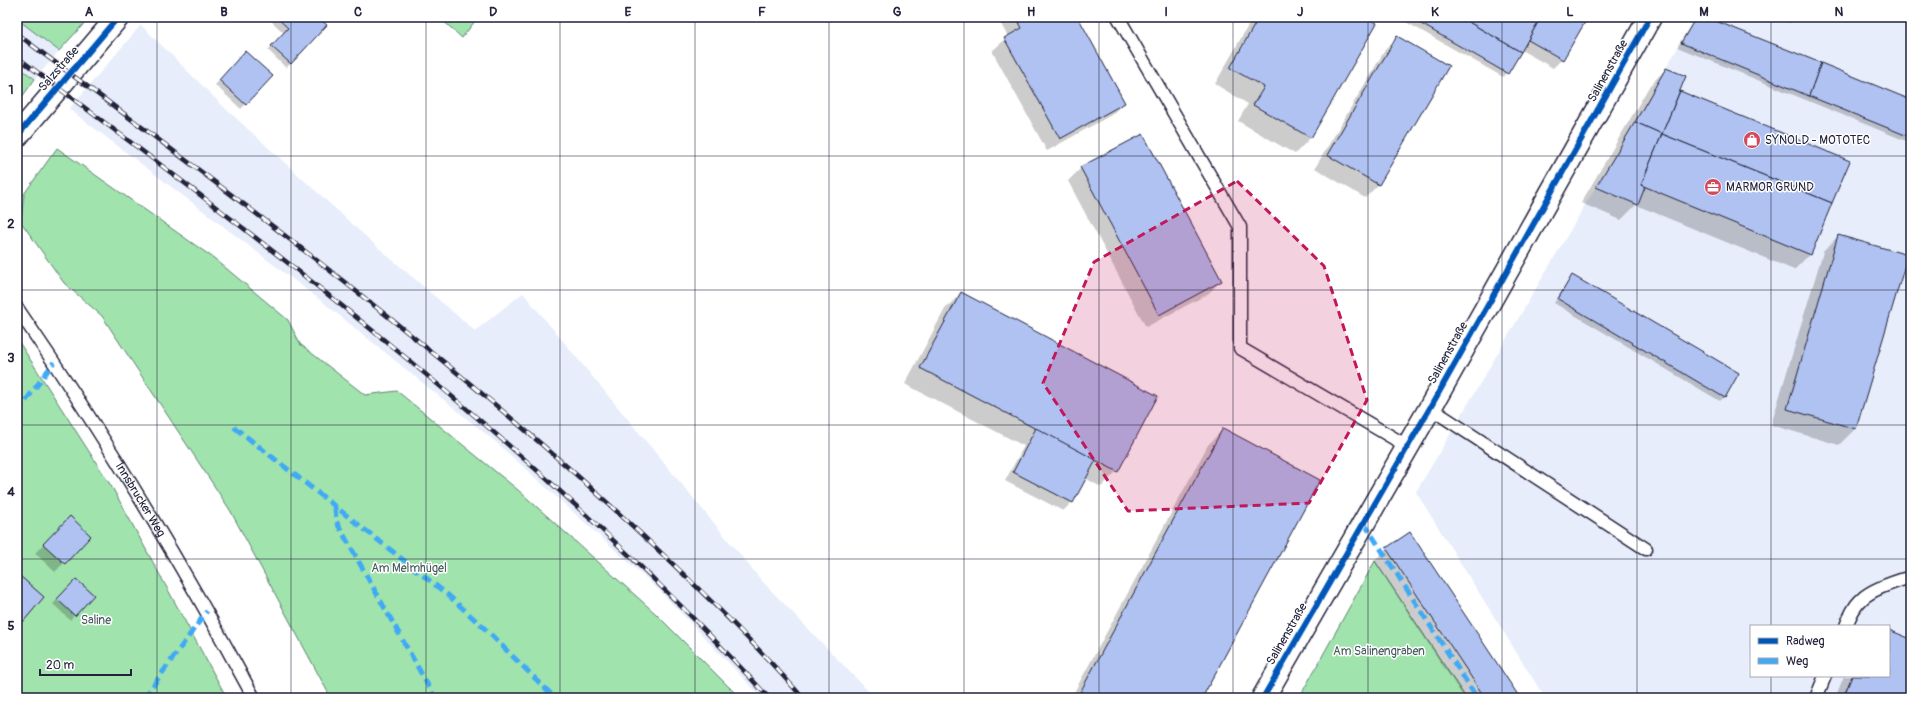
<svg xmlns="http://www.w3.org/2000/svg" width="1928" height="715" viewBox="0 0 1928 715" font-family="Pangolin,sans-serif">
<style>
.built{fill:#e7edfb;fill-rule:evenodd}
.green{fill:#a0e3ad;stroke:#618274}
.shadow{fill:#0003}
.building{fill:#afc2f1;stroke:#22223b}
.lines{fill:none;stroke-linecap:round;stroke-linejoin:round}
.service-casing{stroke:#22223b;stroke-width:15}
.minor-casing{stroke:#22223b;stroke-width:25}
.tertiary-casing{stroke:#22223b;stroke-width:25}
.service{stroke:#fff;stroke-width:12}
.minor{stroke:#fff;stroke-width:22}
.tertiary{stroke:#fff;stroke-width:22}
.rail-casing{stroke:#22223b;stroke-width:4.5}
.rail{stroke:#fff;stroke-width:3;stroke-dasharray:9;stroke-linecap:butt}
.quiet{stroke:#3fa9f5;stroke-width:5;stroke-dasharray:10 5;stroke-linecap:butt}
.cycleway-casing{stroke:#fff;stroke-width:8}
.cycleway{stroke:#0057b8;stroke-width:6}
.marked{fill:#c2185b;fill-opacity:0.2;stroke:#c2185b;stroke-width:3;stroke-dasharray:8 5;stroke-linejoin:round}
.grid{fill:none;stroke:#22223b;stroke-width:1;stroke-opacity:0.55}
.labels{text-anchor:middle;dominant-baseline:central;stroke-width:3;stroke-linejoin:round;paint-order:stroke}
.street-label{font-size:12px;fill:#22223b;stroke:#fff}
.poi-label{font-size:12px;fill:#22223b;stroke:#fff;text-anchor:start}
.park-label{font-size:12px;fill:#485c5d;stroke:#fff}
.neatline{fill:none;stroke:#22223b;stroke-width:1.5}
.grid-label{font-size:13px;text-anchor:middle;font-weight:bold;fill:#22223b}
</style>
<rect width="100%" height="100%" fill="#fff"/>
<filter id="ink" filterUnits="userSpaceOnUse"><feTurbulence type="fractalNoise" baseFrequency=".025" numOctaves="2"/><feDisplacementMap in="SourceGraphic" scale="8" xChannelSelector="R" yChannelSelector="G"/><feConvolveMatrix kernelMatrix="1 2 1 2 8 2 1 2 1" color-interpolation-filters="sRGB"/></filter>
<g filter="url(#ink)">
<g class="built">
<path d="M1696,17h215v681h-366l-129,-206zM1751,626h138v50h-138z"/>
<polygon points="17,19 59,51 35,79 17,66"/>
<polygon points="141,25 227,110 374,244 475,331 523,293 762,581 875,698 762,698 658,589 497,443 324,303 69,109"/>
</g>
<g class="green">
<polygon points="17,17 90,17 59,51 17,19"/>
<polygon points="439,17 478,17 462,38"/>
<polygon points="17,66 35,79 17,104"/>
<polygon points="57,148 215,259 288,320 300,344 365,395 397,391 518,490 655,613 740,698 331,698 230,510 102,316 64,283 21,222 24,194"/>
<polygon points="17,339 113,489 227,698 17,698"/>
<polygon points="1375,561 1466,698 1299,698"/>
</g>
<g class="shadow">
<polygon points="267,17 317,17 291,63 286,68 268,50 284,33"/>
<polygon points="997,17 1077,17 1124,103 1111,115 1047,151 992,51 1008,37"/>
<polygon points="1253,17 1364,17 1376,24 1310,138 1295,154 1238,121 1248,104 1215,84"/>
<polygon points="1397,17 1587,17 1562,59 1553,68 1521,50 1503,77"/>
<polygon points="1696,17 1704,17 1911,101 1911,143 1677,47"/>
<polygon points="1778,17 1795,17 1789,23"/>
<polygon points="1397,37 1448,67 1378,185 1365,198 1315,168 1385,50"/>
<polygon points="241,57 272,76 241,109 215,85"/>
<polygon points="1666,69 1678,92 1849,162 1810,254 1794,270 1636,205 1621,220 1581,203 1650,85"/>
<polygon points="1081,168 1221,281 1208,294 1146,327 1068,181"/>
<polygon points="1838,236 1907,256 1855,429 1839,445 1771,425 1823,252"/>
<polygon points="1572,276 1724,397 1720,401 1554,303"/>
<polygon points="961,293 1117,471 1101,487 1085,478 1072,502 1063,511 1005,481 1024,446 905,384 945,309"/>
<polygon points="1223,429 1200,698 1071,698 1208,445"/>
<polygon points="61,526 90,536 55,572 35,553"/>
<polygon points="1409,533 1519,698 1464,698 1374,561 1386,549"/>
<polygon points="17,581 22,621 18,625 17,624"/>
<polygon points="72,584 74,615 70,620 53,604"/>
<polygon points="1889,631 1911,640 1911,698 1835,698 1844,676 1889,676"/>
</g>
<g class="building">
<polygon points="276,17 318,17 327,25 291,64 271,46 288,28"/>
<polygon points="1016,17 1078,17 1125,103 1060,139 1004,38 1022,28"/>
<polygon points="1259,17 1366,17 1377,23 1311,138 1253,105 1264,87 1230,68"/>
<polygon points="1409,17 1460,17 1521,52 1508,74"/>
<polygon points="1460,17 1541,17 1521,52"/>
<polygon points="1541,17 1588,17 1563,60 1528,40"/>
<polygon points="1696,17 1706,17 1821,63 1809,96 1681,43"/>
<polygon points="1397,36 1449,66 1379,185 1327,155"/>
<polygon points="245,51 273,76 246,105 219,80"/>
<polygon points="1821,63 1911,100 1910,137 1809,96"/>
<polygon points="1666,68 1686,76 1662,134 1635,122"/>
<polygon points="1680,91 1850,161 1832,203 1662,134"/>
<polygon points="1635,122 1662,134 1641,185 1645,187 1638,205 1596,187"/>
<polygon points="1143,134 1222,281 1159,315 1080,167"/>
<polygon points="1662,134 1832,203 1811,255 1641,185"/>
<polygon points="1838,235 1908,255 1856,429 1787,409"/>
<polygon points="1572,275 1739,373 1725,398 1558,299"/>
<polygon points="961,292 1158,396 1118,472 920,368"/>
<polygon points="1036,428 1096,460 1073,503 1013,472"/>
<polygon points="1223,428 1320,480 1202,698 1077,698"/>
<polygon points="70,516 91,536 65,564 43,544"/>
<polygon points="1410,532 1520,698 1485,698 1386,548"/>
<polygon points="20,576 44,597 23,622 17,617 17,580"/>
<polygon points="76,579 94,595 75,616 57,599"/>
<polygon points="1889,630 1911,639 1911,698 1843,698 1852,676 1889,676"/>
</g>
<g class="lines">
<g class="service-casing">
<g id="service">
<polyline points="1118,17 1240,227 1240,348 1407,446"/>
<path id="s1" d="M17,308c86,125 165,256 237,390"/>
<polyline points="1430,408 1646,549"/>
<path d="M1846,626c4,-10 8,-20 16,-27 10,-10 35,-18 49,-22"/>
<polyline points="1816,698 1825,676"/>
</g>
</g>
<g class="minor-casing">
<polyline id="minor" points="17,136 118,17"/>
</g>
<g class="tertiary-casing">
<polyline id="tertiary" points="1263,698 1430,408 1650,17"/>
</g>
<use href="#service" class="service"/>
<use href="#minor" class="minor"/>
<use href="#tertiary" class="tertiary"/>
<g class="rail-casing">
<g id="rail">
<path d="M17,34c195,145 391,290 573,453 74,67 147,136 213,211"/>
<path d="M17,57c264,197 529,397 752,641"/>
</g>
</g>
<use href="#rail" class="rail"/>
<g class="quiet">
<polyline points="17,413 54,362"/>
<polyline points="234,427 448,595 483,627 555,698"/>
<polyline points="335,507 336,521 435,698"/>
<polyline points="1364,523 1477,698"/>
<polyline points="144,698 207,611"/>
</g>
<g class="cycleway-casing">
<g id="cycleway">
<polyline points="17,136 118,17"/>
<polyline points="1263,698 1430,408 1650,17"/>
</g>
</g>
<use href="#cycleway" class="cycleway"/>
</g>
</g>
<path class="marked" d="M1237,181l87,85 43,134 -58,103 -181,8 -85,-128 51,-121z"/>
<path class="grid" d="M157,17v681M291,17v681M426,17v681M560,17v681M695,17v681M829,17v681M964,17v681M1099,17v681M1233,17v681M1368,17v681M1502,17v681M1637,17v681M1771,17v609M17,156h1894M17,290h1894M17,425h1894M17,559h1894M1771,676v22"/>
<defs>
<g id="shop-disc" transform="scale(0.9)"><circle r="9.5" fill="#d1495b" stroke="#fff"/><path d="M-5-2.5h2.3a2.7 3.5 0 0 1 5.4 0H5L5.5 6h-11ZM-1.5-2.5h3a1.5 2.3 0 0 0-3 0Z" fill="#fff"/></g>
<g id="office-disc" transform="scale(0.9)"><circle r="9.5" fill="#d1495b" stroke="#fff"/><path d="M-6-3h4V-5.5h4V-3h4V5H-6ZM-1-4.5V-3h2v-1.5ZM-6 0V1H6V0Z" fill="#fff"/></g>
</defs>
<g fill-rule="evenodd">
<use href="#shop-disc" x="1752" y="140"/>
<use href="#office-disc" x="1713" y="187"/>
</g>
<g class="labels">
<g class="street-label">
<text transform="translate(59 69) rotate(-49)">Salzstraße</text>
<text transform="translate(1608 71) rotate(-61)">Salinenstraße</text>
<text transform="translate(1448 353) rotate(-61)">Salinenstraße</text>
<text stroke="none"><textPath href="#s1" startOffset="228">Innsbrucker Weg</textPath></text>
<text transform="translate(1287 634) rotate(-60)">Salinenstraße</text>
</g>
<g class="poi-label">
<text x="1765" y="140">SYNOLD - MOTOTEC</text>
<text x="1726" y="187">MARMOR GRUND</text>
</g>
<g class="park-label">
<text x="409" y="568">Am Melmhügel</text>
<text x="96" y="620">Saline</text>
<text x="1379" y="651">Am Salinengraben</text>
</g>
</g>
<rect width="1928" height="715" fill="none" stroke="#fff" stroke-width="44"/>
<rect x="1750" y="625" width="140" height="52" fill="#ffffff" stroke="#a7a7b1"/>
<rect x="1758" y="638" width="20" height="6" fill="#0057b8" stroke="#a7a7b1"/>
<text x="1786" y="645" font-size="12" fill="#22223b">Radweg</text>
<rect x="1758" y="658" width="20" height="6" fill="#3fa9f5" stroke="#a7a7b1"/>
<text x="1786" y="665" font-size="12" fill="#22223b">Weg</text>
<path d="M40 669v6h91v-6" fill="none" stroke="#22223b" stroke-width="2"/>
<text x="46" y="669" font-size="12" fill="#22223b" stroke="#ffffff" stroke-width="3" paint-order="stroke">20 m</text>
<rect x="22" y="22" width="1884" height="671" class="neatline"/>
<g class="grid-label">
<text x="89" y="16">A</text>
<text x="224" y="16">B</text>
<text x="358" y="16">C</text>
<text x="493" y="16">D</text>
<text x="628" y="16">E</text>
<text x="762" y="16">F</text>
<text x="897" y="16">G</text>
<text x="1031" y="16">H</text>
<text x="1166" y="16">I</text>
<text x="1300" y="16">J</text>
<text x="1435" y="16">K</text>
<text x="1570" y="16">L</text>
<text x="1704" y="16">M</text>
<text x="1839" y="16">N</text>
<text x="11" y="94">1</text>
<text x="11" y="228">2</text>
<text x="11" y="362">3</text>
<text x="11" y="496">4</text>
<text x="11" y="630">5</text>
</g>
</svg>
